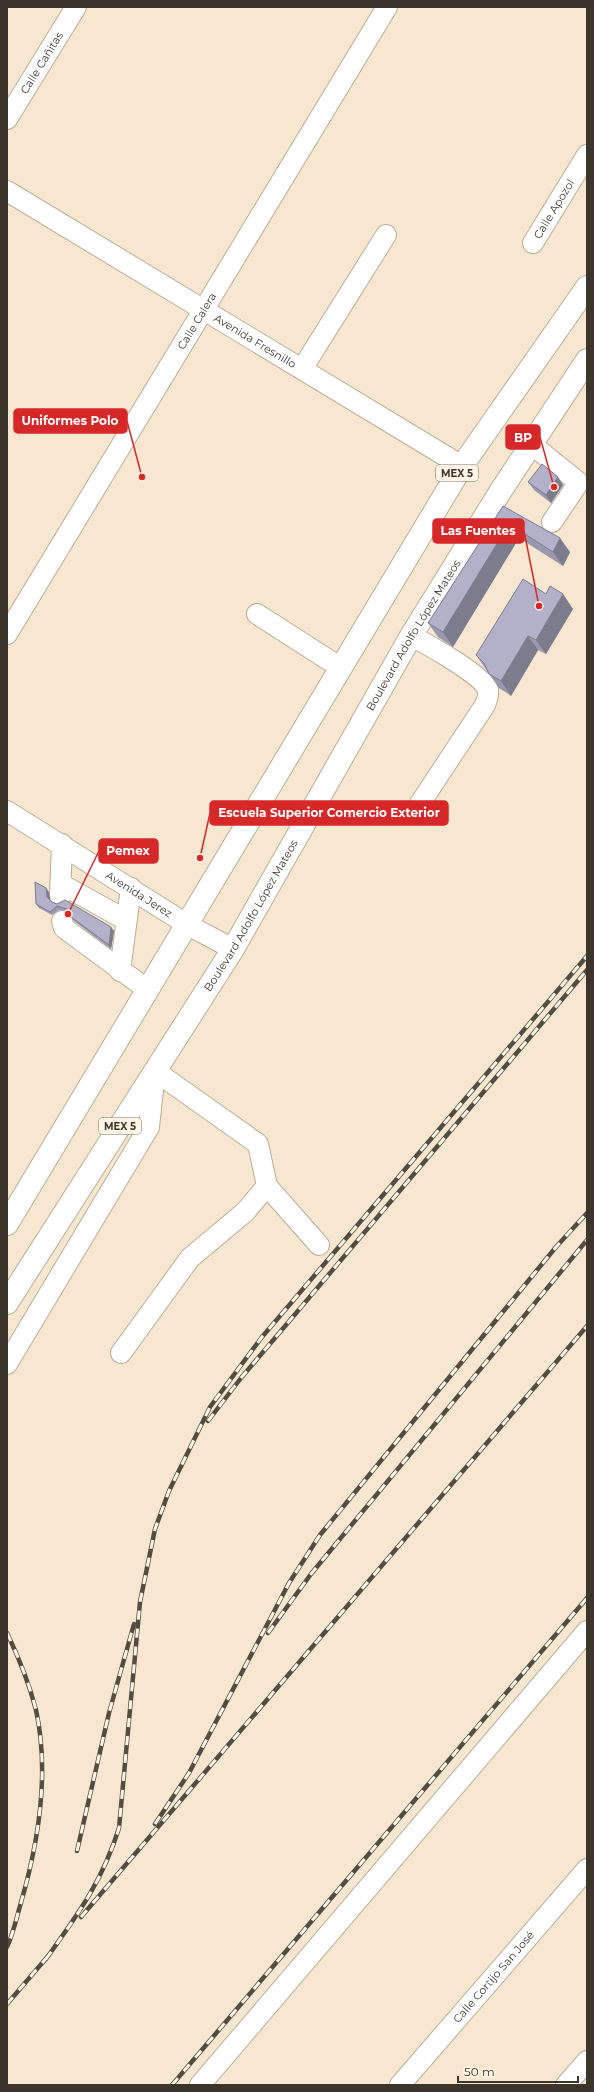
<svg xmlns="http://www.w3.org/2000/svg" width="594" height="2092" viewBox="0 0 594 2092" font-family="Montserrat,sans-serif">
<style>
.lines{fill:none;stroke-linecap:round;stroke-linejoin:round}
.minor-casing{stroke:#bcac96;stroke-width:22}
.major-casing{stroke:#bcac96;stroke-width:24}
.minor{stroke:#fff;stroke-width:20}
.major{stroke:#fff;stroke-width:22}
.rail-casing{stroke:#544c41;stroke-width:4.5}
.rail{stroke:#fff5e7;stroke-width:3;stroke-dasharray:9;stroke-linecap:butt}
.wall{fill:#9a98ae}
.shaded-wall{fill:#7d7c8d}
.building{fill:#b3b1ca;stroke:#7d7c8d}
.labels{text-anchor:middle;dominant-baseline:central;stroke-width:4;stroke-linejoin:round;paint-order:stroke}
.shield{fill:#fff5e7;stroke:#766f64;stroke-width:1}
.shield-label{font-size:10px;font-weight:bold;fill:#3c352c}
.street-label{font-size:11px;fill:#3c352c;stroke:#fff5e7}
.leader{fill:none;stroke:#d62828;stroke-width:1.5}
.callout-dot{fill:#d62828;stroke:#fff5e7;stroke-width:1.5}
.callout{fill:#d62828;stroke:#d62828;stroke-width:1.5}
.callout-label{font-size:12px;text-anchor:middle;font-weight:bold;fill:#fff}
</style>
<rect width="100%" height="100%" fill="#f7e7d0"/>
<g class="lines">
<g class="minor-casing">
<g id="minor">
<path id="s1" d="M7,119l69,-112"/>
<path id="s2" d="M7,191l455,275"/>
<path id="s3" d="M533,243l54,-88"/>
<polyline points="302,369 386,235"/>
<polyline points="531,444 577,481 577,485 552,522"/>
<polyline points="257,614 341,668"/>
<path id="s4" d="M7,634l380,-627"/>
<path d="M411,636c16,8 72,39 77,54 1,5 -1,10 -3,15l-66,100"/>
<path id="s5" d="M7,811l181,114 45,24"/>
<polyline points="61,884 126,920"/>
<polyline points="60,896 62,844"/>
<polyline points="62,921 64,928 148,990"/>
<polyline points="120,971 131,888"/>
<polyline points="121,1353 190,1258 245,1212 267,1186 319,1245"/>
<polyline points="7,1364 149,1127 155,1071 258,1144 267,1186"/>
<polyline points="200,2085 587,1631"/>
<path id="s6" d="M400,2085l187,-216"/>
<polyline points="566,2085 587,2061"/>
</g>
</g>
<g class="major-casing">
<g id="major">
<polyline points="7,1224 462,466 587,287"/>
<path id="s7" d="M7,1303l226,-354 178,-313 89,-144 87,-132"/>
</g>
</g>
<use href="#minor" class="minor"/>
<use href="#major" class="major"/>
<g class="rail-casing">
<g id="rail">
<polyline points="208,1421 241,1378 587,970"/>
<path d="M7,1633c12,25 22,50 29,77 14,64 2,135 -16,196 -4,14 -7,28 -13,41"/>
<polyline points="268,1633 311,1574 587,1240"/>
<polyline points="155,1824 189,1773 289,1583 320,1535 556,1247 587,1213"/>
<polyline points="77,1851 109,1713 134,1624"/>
<polyline points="81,1917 587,1326"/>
<path d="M46,1959c32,-45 56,-77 73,-131l21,-226 15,-73 14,-38 41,-84 52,-70 325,-381"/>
<polyline points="7,2004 49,1955"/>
<polyline points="172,2085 587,1598"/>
</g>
</g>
<use href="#rail" class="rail"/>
</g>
<g class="wall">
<polygon points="558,477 563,485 551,503 534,490 528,482"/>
<polygon points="503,506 570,552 563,566 519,538 453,647 438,637 428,623"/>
<polygon points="546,594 573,609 546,654 538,650 511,696 499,688 476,655"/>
<polygon points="49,892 50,900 52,902 57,904 114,931 111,949 74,921 69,912 59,910 52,915 39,908 36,904"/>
</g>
<g class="shaded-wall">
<polygon points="558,477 563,485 551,503 546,495"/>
<polygon points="509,524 519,538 453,647 443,632"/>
<polygon points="560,538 570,552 563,566 553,552"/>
<polygon points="563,594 573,609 546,654 536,640"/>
<polygon points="528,636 538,650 511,696 501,681"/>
<polygon points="46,888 49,892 50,901 47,897"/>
<polygon points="111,927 114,931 111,949 109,945"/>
</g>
<g class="building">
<polygon points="542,464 558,477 546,495 528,482"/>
<polygon points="503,506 560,538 553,552 509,524 443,632 428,623"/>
<polygon points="523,579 546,594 550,586 563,594 536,640 528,636 501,681 489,674 484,663 476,655"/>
<polygon points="35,882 46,888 47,897 52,902 57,904 65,900 111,927 109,945 71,917 67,909 57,906 50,912 36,904"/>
</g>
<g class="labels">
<g class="shield">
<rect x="436" y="465" width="42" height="16" rx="3"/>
<rect x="99" y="1118" width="42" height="16" rx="3"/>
</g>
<g class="shield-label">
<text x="457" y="473">MEX 5</text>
<text x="120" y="1126">MEX 5</text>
</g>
<g class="street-label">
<text stroke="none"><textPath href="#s1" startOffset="66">Calle Cañitas</textPath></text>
<text stroke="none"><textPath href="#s3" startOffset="40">Calle Apozol</textPath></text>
<text stroke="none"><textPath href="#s4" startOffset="366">Calle Calera</textPath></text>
<text stroke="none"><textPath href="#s2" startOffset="290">Avenida Fresnillo</textPath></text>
<text stroke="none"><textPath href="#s7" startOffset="782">Boulevard Adolfo López Mateos</textPath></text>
<text stroke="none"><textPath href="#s5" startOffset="156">Avenida Jerez</textPath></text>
<text stroke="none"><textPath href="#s7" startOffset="458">Boulevard Adolfo López Mateos</textPath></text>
<text stroke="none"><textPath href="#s6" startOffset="143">Calle Cortijo San José</textPath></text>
</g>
</g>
<path class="leader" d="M142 477L127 421M554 487L540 437M539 606L524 531M200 858L210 813M68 914L99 851"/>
<g class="callout-dot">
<circle cx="142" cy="477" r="4"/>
<circle cx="554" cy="487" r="4"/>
<circle cx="539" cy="606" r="4"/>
<circle cx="200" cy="858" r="4"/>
<circle cx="68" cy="914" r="4"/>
</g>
<g class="callout">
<rect x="14" y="409" width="113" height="24" rx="4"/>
<rect x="506" y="425" width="34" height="24" rx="4"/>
<rect x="433" y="519" width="91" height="24" rx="4"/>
<rect x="210" y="801" width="238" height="24" rx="4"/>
<rect x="99" y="839" width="59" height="24" rx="4"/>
</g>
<g class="callout-label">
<text x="70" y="425">Uniformes Polo</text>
<text x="523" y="442">BP</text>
<text x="478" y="535">Las Fuentes</text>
<text x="329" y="817">Escuela Superior Comercio Exterior</text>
<text x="128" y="855">Pemex</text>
</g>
<rect width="594" height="2092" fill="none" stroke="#3c352c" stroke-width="16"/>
<path d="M458 2076v6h120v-6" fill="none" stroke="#3c352c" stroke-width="2"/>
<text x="464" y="2076" font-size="12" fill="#3c352c" stroke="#fff5e7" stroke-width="3" paint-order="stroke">50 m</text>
</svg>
